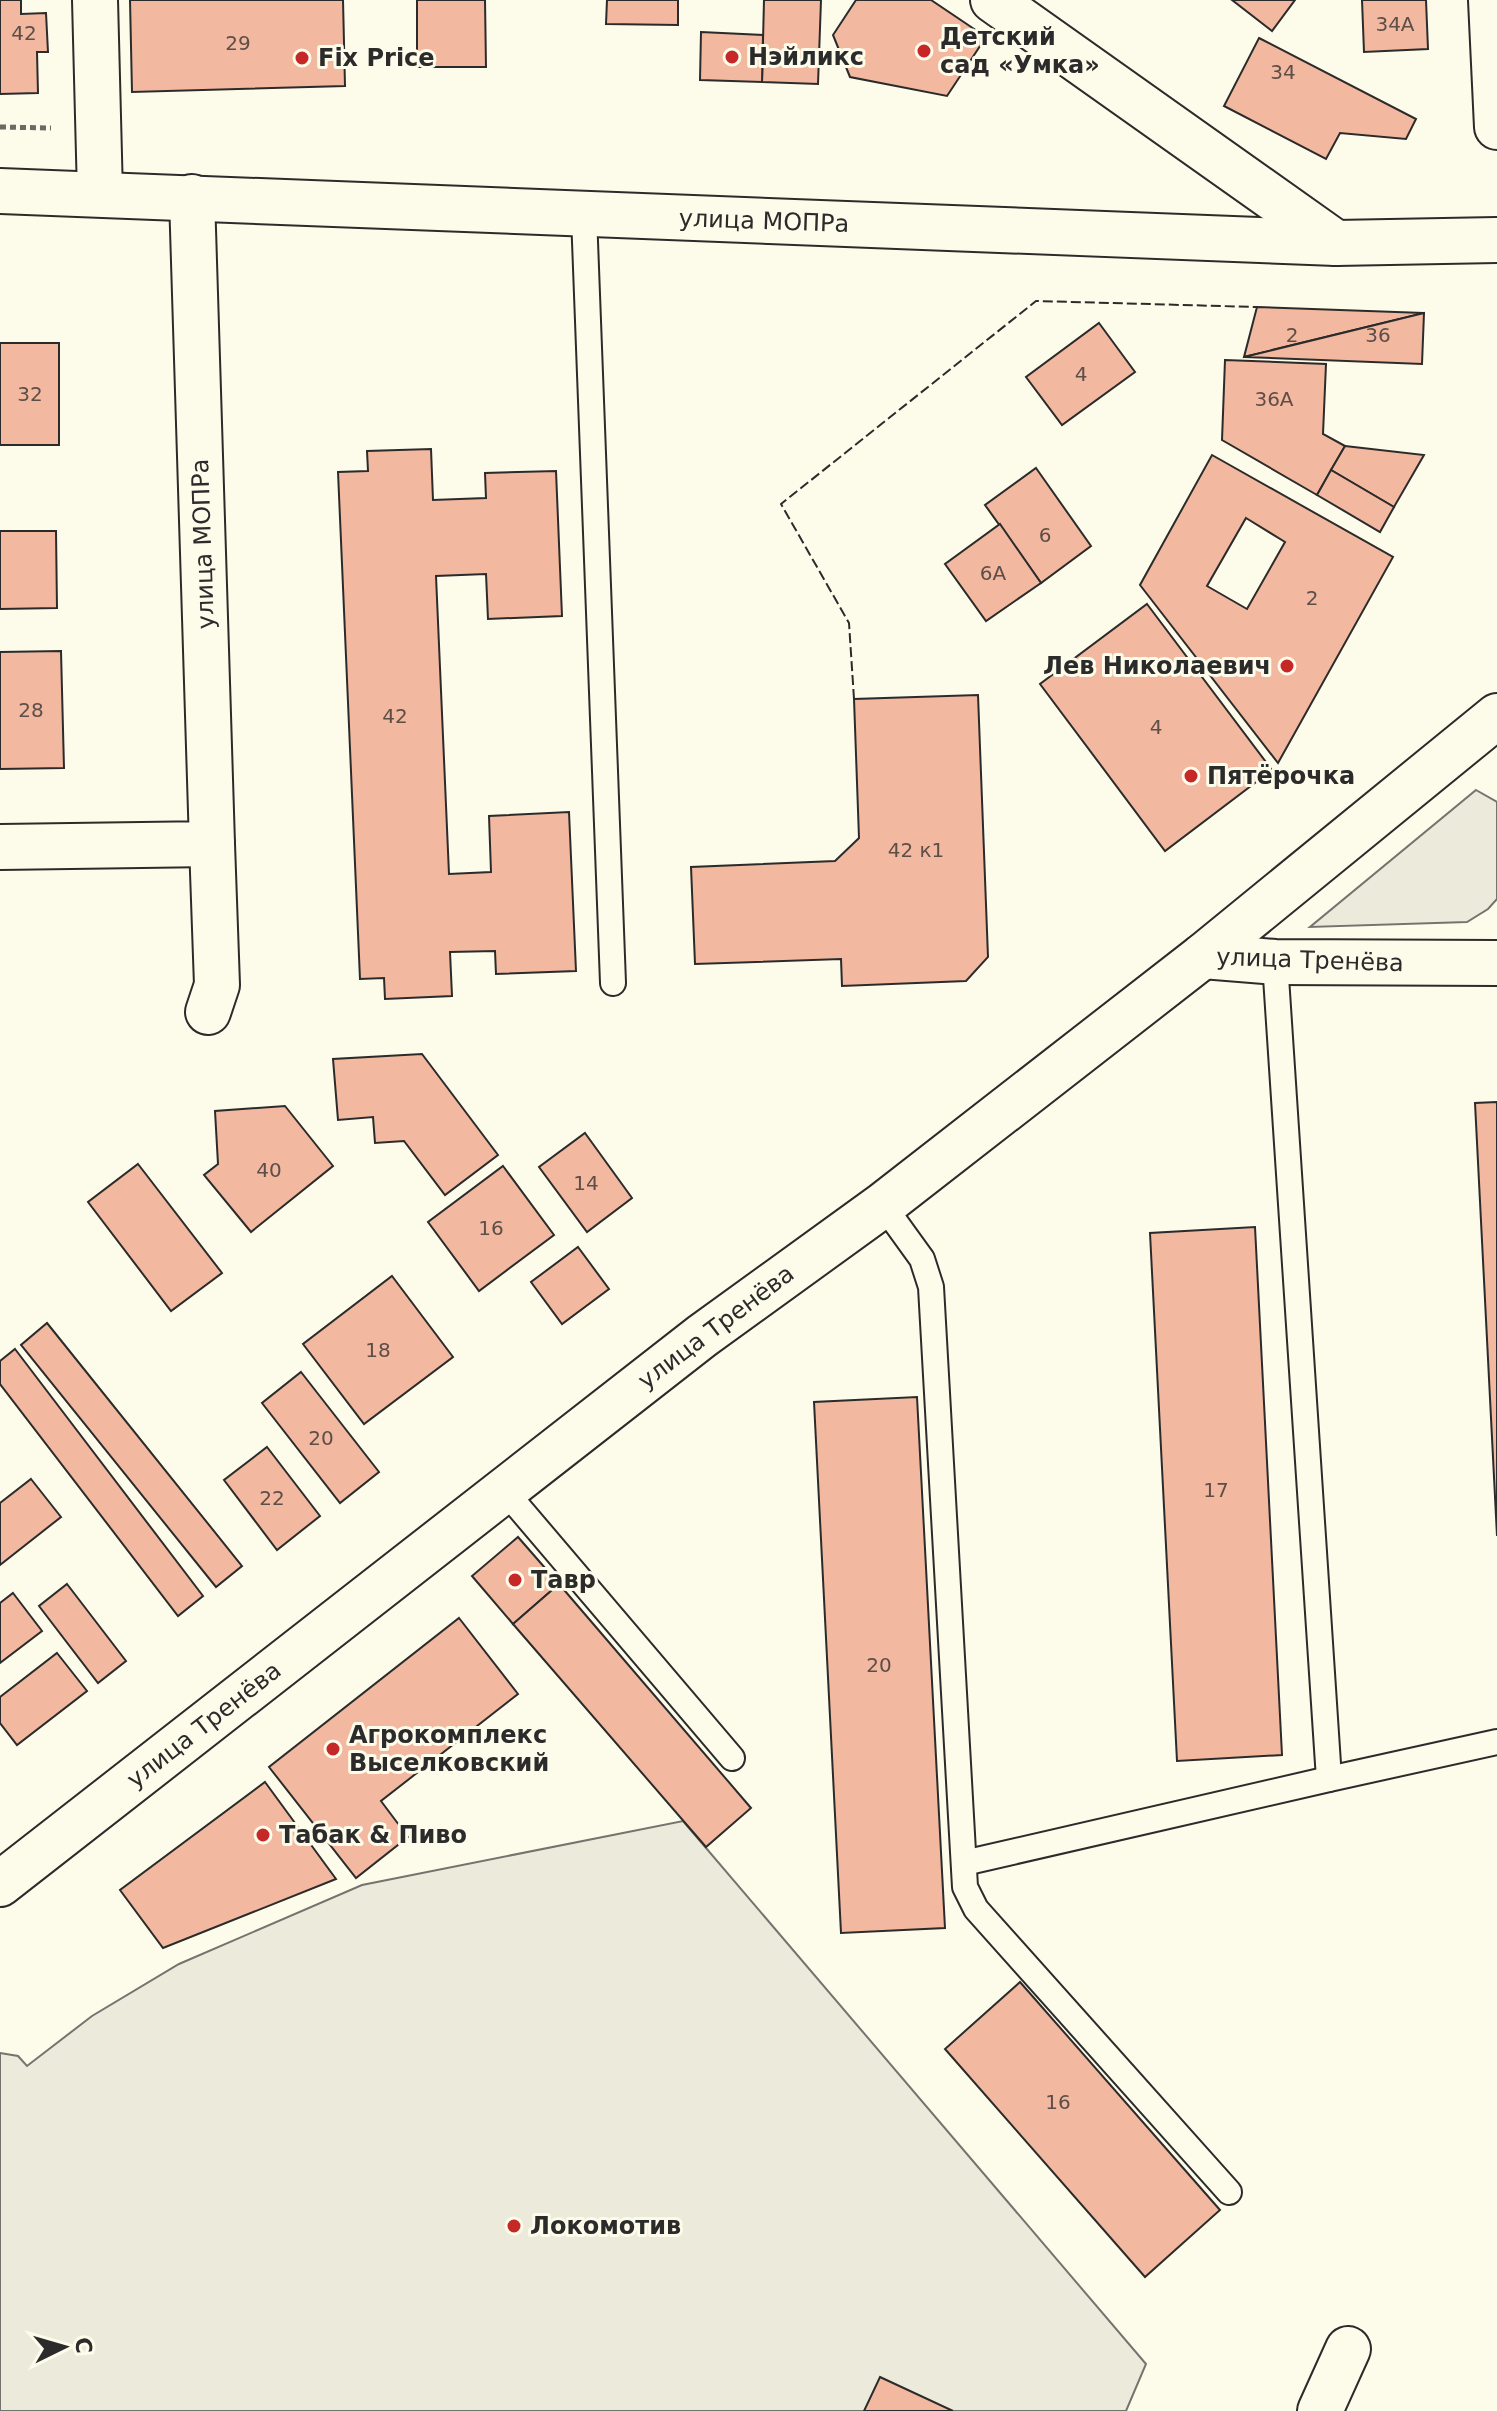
<svg xmlns="http://www.w3.org/2000/svg" width="1497" height="2411" viewBox="0 0 1497 2411" font-family="'DejaVu Sans',sans-serif">
<style>
.green{fill:#ecebdb;stroke:#74746e;stroke-width:2}
.building{fill:#f2b8a0;stroke:#2b2b2b;stroke-width:2;fill-rule:evenodd}
.lines{fill:none;stroke-linecap:round;stroke-linejoin:round}
.service-casing{stroke:#2b2b2b;stroke-width:28}
.minor-casing{stroke:#2b2b2b;stroke-width:48}
.tertiary-casing{stroke:#2b2b2b;stroke-width:48}
.primary-casing{stroke:#2b2b2b;stroke-width:48}
.path{stroke:#6a6964;stroke-width:5;stroke-dasharray:6 4;stroke-linecap:butt}
.service{stroke:#fdfbea;stroke-width:24}
.minor{stroke:#fdfbea;stroke-width:44}
.tertiary{stroke:#fdfbea;stroke-width:44}
.primary{stroke:#fdfbea;stroke-width:44}
.fence{stroke:#2b2b2b;stroke-width:2;stroke-dasharray:10 4;stroke-linecap:butt}
.poi-dot{fill:#c62828;stroke:#fdfbea;stroke-width:3}
.labels{text-anchor:middle;dominant-baseline:central;stroke-width:6;stroke-linejoin:round;paint-order:stroke}
.number-label{font-size:20px;fill:#5d4e48}
.poi-label{font-size:24px;font-weight:bold;fill:#2b2b2b;stroke:#fdfbea;text-anchor:start}
.street-label{font-size:24px;fill:#2b2b2b;stroke:#fdfbea}
</style>
<rect width="100%" height="100%" fill="#fdfbea"/>
<g class="green">
<polygon points="1476,790 1497,802 1497,899 1488,909 1467,922 1310,927"/>
<polygon points="683,1821 1146,2364 1126,2411 0,2411 0,2053 18,2056 27,2066 92,2016 179,1964 362,1885"/>
</g>
<g class="building">
<polygon points="0,0 21,0 21,14 46,13 48,52 37,52 38,93 0,94"/>
<polygon points="130,0 343,0 345,86 132,92"/>
<polygon points="417,0 485,0 486,67 417,67"/>
<polygon points="607,0 678,0 678,25 606,24"/>
<polygon points="764,0 821,0 818,84 762,82"/>
<polygon points="856,0 931,0 986,37 947,96 850,77 833,35"/>
<polygon points="1232,0 1295,0 1272,31"/>
<polygon points="1362,0 1426,0 1428,49 1364,52"/>
<polygon points="701,32 763,35 762,82 700,80"/>
<polygon points="1259,38 1416,119 1406,139 1340,133 1326,159 1224,106"/>
<polygon points="1257,307 1424,313 1244,357"/>
<polygon points="1424,313 1422,364 1244,357"/>
<polygon points="1099,323 1135,372 1062,425 1026,377"/>
<rect x="0" y="343" width="59" height="102"/>
<polygon points="1225,360 1326,364 1323,434 1345,446 1317,495 1222,440"/>
<polygon points="1345,446 1424,455 1394,507 1331,470"/>
<polygon points="431,449 433,500 486,498 485,473 556,471 562,616 488,619 486,574 436,576 449,874 491,872 489,816 569,812 576,971 496,974 495,951 450,952 452,996 385,999 384,978 360,979 338,472 368,471 367,451"/>
<path d="M1212,455l181,102 -115,206 -138,-178zM1246,518l39,24 -38,67 -40,-23z"/>
<polygon points="1036,468 1091,546 1041,583 985,505"/>
<polygon points="1331,470 1394,507 1380,532 1317,495"/>
<polygon points="1000,524 1041,583 986,621 945,564"/>
<polygon points="0,531 56,531 57,608 0,609"/>
<polygon points="1147,604 1272,770 1165,851 1040,684"/>
<polygon points="61,651 64,768 0,769 0,652"/>
<polygon points="978,695 988,957 966,981 842,986 841,959 695,964 691,867 835,861 859,838 854,699"/>
<polygon points="422,1054 498,1155 445,1195 404,1141 375,1143 373,1117 338,1120 333,1059"/>
<polygon points="1497,1102 1497,1536 1475,1103"/>
<polygon points="285,1106 333,1166 251,1232 204,1175 218,1164 215,1111"/>
<polygon points="585,1133 632,1198 587,1232 539,1167"/>
<polygon points="138,1164 222,1273 171,1311 88,1202"/>
<polygon points="503,1166 554,1235 479,1291 428,1222"/>
<polygon points="1255,1227 1282,1755 1177,1761 1150,1233"/>
<polygon points="578,1247 609,1289 562,1324 531,1282"/>
<polygon points="392,1276 453,1357 364,1424 303,1344"/>
<polygon points="47,1323 242,1566 216,1587 21,1345"/>
<polygon points="15,1349 203,1596 178,1616 0,1384 0,1361"/>
<polygon points="301,1372 379,1472 340,1503 262,1403"/>
<polygon points="917,1397 945,1928 841,1933 814,1402"/>
<polygon points="267,1447 320,1516 277,1550 224,1480"/>
<polygon points="31,1479 61,1517 0,1565 0,1503"/>
<polygon points="518,1537 559,1584 513,1624 472,1576"/>
<polygon points="67,1584 126,1661 98,1683 39,1606"/>
<polygon points="559,1584 751,1808 706,1847 513,1624"/>
<polygon points="13,1593 42,1631 0,1663 0,1603"/>
<polygon points="459,1618 518,1694 381,1801 408,1837 356,1878 269,1767"/>
<polygon points="57,1653 87,1691 17,1745 0,1723 0,1697"/>
<polygon points="265,1782 336,1879 163,1948 120,1890"/>
<polygon points="1020,1982 1220,2210 1145,2277 945,2049"/>
<polygon points="880,2377 953,2411 864,2411"/>
</g>
<g class="lines">
<g class="service-casing">
<g id="service">
<polyline points="584,215 613,983"/>
<polyline points="883,1205 922,1259 931,1287 965,1887 976,1909 1229,2192"/>
<polyline points="504,1490 732,1758"/>
<polyline points="1329,1779 1497,1742"/>
<polyline points="964,1863 1329,1779 1275,962"/>
</g>
</g>
<g class="minor-casing">
<g id="minor">
<polyline points="95,0 100,194"/>
<polyline points="993,0 1336,243"/>
<polyline points="1491,0 1497,127"/>
<polyline points="0,847 212,844 192,197"/>
<polyline points="208,1012 217,985 212,844"/>
<polyline points="1320,2411 1348,2349"/>
</g>
</g>
<g class="tertiary-casing">
<g id="tertiary">
<polyline points="1203,956 1275,962 1497,963"/>
<polyline points="0,1884 702,1336 883,1205 1203,956 1497,716"/>
</g>
</g>
<g class="primary-casing">
<polyline id="primary" points="0,191 1336,243 1497,240"/>
</g>
<polyline class="path" points="0,127 51,128"/>
<use href="#service" class="service"/>
<use href="#minor" class="minor"/>
<use href="#tertiary" class="tertiary"/>
<use href="#primary" class="primary"/>
<polyline class="fence" points="854,699 849,623 781,504 1036,301 1257,307"/>
</g>
<g class="poi-dot">
<circle cx="924" cy="51" r="8"/>
<circle cx="732" cy="57" r="8"/>
<circle cx="302" cy="58" r="8"/>
<circle cx="1287" cy="666" r="8"/>
<circle cx="1191" cy="776" r="8"/>
<circle cx="515" cy="1580" r="8"/>
<circle cx="333" cy="1749" r="8"/>
<circle cx="263" cy="1835" r="8"/>
<circle cx="514" cy="2226" r="8"/>
</g>
<g class="labels">
<g class="number-label">
<text x="1395" y="24">34А</text>
<text x="24" y="33">42</text>
<text x="238" y="43">29</text>
<text x="1283" y="72">34</text>
<text x="1292" y="335">2</text>
<text x="1378" y="335">36</text>
<text x="1081" y="374">4</text>
<text x="30" y="394">32</text>
<text x="1274" y="399">36А</text>
<text x="1045" y="535">6</text>
<text x="993" y="573">6А</text>
<text x="1312" y="598">2</text>
<text x="31" y="710">28</text>
<text x="395" y="716">42</text>
<text x="1156" y="727">4</text>
<text x="916" y="850">42 к1</text>
<text x="269" y="1170">40</text>
<text x="586" y="1183">14</text>
<text x="491" y="1228">16</text>
<text x="378" y="1350">18</text>
<text x="321" y="1438">20</text>
<text x="1216" y="1490">17</text>
<text x="272" y="1498">22</text>
<text x="879" y="1665">20</text>
<text x="1058" y="2102">16</text>
</g>
<g class="poi-label">
<text x="940" y="37">Детский<tspan x="940" dy="28">сад «Умка»</tspan></text>
<text x="748" y="57">Нэйликс</text>
<text x="318" y="58">Fix Price</text>
<text x="1271" y="666" text-anchor="end">Лев Николаевич</text>
<text x="1207" y="776">Пятёрочка</text>
<text x="531" y="1580">Тавр</text>
<text x="349" y="1735">Агрокомплекс<tspan x="349" dy="28">Выселковский</tspan></text>
<text x="279" y="1835">Табак &amp; Пиво</text>
<text x="530" y="2226">Локомотив</text>
</g>
<g class="street-label">
<text transform="translate(764 221) rotate(2)">улица МОПРа</text>
<text transform="translate(203 544) rotate(-92)">улица МОПРа</text>
<text transform="translate(1310 960) rotate(2)">улица Тренёва</text>
<text transform="translate(716 1327) rotate(-37)">улица Тренёва</text>
<text transform="translate(204 1725) rotate(-38)">улица Тренёва</text>
</g>
</g>
<g transform="translate(64 2347) rotate(85)" stroke="#fdfbea" stroke-width="6" paint-order="stroke">
<path d="M0-6L14 30L0 20L-14 30Z" fill="#2b2b2b"/>
<text y="-12" font-size="22" font-weight="bold" text-anchor="middle" fill="#2b2b2b">С</text>
</g>
</svg>
